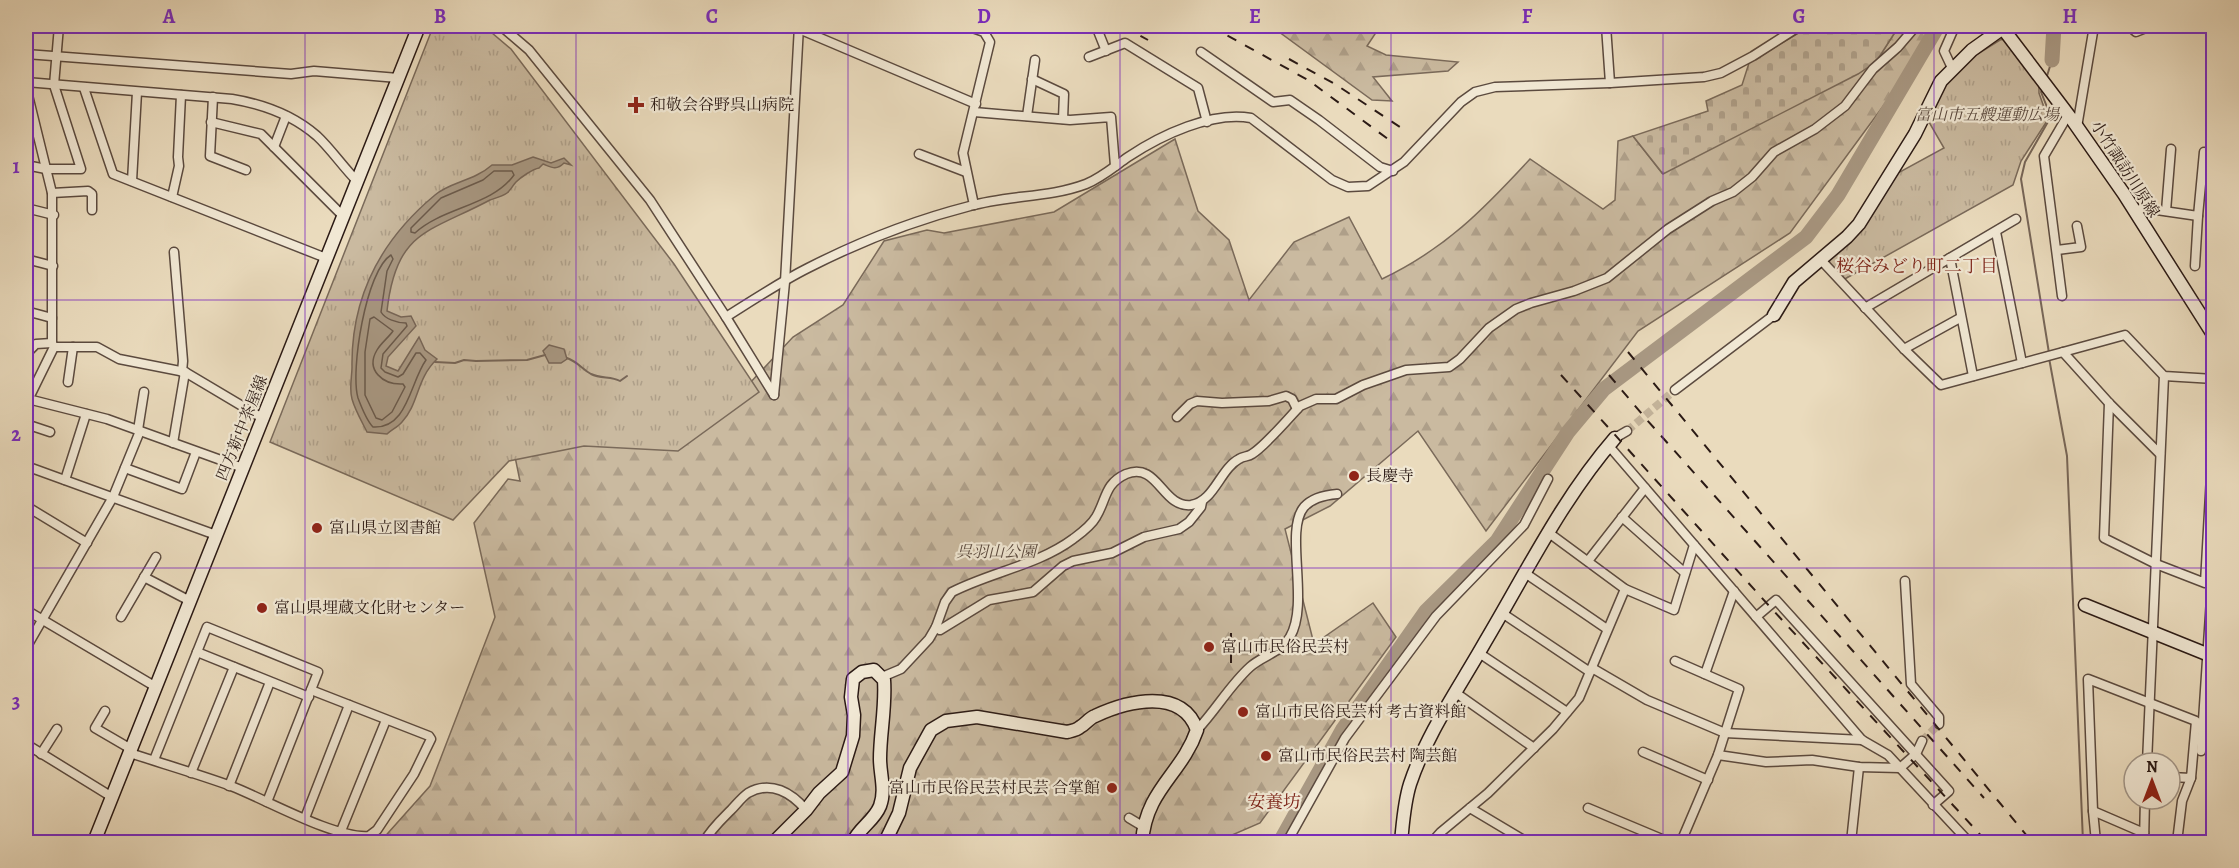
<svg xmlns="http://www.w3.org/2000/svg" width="2239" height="868" viewBox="0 0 2239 868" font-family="Alegreya,'Noto Serif JP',serif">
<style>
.forest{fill:url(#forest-firs);stroke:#7a6a5a;stroke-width:1.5}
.cemetery{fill:url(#cemetery-stones);stroke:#7a6a5a;stroke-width:1.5}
.park{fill:url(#park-tufts);stroke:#7a6a5a;stroke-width:1.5}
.water{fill:#a99984;stroke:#776658;stroke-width:1.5}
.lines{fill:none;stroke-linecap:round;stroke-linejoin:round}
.shore{stroke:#6a5a4c;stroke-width:1.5}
.stream{stroke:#776658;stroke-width:2}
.river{stroke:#a99984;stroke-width:15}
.street-tunnel{stroke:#c4b49b;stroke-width:8;stroke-dasharray:8 4;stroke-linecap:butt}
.street-casing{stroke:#5b4a3f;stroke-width:11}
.secondary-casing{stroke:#2b1a15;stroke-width:15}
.street{stroke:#f1e8d4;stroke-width:8}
.secondary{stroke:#f1e8d4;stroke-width:12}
.rail{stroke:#2b1a15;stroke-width:2;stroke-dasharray:10 10;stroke-linecap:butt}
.grid{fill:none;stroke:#7b2cbf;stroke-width:1.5;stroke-opacity:0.55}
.poi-dot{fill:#8f2418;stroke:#f1e8d4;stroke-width:2}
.labels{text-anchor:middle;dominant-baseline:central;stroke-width:4.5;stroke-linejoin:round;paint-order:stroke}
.poi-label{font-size:16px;fill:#2b1a15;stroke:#f1e8d4;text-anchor:start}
.park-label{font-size:16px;font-style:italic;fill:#5b4a3f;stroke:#f1e8d4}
.street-label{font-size:16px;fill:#2b1a15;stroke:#f1e8d4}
.neighbourhood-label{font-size:18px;fill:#7a1f14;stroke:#f1e8d4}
.neatline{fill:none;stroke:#7b2cbf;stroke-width:2}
.grid-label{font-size:20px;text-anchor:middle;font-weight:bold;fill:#7b2cbf}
</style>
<defs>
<pattern id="forest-firs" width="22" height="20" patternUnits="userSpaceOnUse" patternTransform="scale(1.5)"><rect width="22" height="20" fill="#cabaa0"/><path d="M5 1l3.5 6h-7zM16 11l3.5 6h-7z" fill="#ae9f89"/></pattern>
<pattern id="cemetery-stones" width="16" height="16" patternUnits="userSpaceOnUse" patternTransform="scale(1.5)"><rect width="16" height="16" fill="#cabaa0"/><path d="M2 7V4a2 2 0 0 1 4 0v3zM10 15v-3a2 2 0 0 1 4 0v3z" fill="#ae9f89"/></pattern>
<pattern id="park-tufts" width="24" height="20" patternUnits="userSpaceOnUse" patternTransform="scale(1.5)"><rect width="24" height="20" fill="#cabaa0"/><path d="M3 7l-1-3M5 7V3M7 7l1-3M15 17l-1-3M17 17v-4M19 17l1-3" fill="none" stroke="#ae9f89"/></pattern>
</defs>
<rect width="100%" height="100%" fill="#eadbbd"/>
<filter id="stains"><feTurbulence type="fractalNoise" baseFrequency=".00333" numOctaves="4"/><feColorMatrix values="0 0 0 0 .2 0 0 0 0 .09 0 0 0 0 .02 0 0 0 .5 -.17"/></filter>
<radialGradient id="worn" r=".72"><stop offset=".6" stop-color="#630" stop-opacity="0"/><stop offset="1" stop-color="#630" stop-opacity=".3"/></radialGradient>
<g class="forest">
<polygon points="1271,26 1369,26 1375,34 1367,46 1386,55 1458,62 1448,71 1373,77 1392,101 1372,100"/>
<path d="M1899,26h36l-37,60 -108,147 -152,98 -152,200 -68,-100 -88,75 -45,23 29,115 59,-41 23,34 -136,186 -44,19h-836l50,-56 65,-169 -21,-94 34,-44 12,2 -7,-34 235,-62 45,-48 50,-32 41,-64 43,-11 17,3 110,-21 121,-73 23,72 31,29 20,60 45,-58 55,-25 33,62c63,-30 101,-69 148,-120l73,50 12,-9 3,-59 15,-5 29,37 214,-111z"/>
</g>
<polygon class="cemetery" points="1810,26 1899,26 1876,62 1858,74 1663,174 1633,136 1708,111 1706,101 1742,85 1749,63"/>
<g class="park">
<polygon points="433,27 492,33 511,49 674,264 759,392 678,451 584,446 509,461 453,520 270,442"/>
<polygon points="2004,39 2039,85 2039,93 2046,113 2047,121 2021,161 2013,185 1843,280 1829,266 1829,259 1896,174 1944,148 1926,117 1929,108 1960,65 2000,40"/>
</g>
<g class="water">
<path d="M533,157l18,6 13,-5 7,7 -7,-2c-8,8 -13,4 -21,1l-4,4c-6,1 -18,9 -23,14 -3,3 -5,8 -9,11 -4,3 -11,5 -17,7 -62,33 -94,30 -103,111l14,6 10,-1 5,10 -28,31 -2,9 12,5 21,-34 6,13 12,9c-21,20 -18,45 -35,63 -4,5 -11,8 -15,12l-20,-2c-5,-10 -12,-22 -15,-33 -3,-10 0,-23 0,-32 -1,-71 30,-128 83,-172 15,-13 39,-14 57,-30h20z"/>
<polygon points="549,345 564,349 567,359 561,363 549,363 543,351"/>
</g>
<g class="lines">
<g class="shore">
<path d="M494,171h18l2,4c-22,31 -71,32 -99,58l-4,-1v-4l30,-30 42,-18z"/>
<path d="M391,255l2,4 -6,12 -6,41c4,7 16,11 25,11l1,3 -24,28 -2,14 4,4 13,5 5,-3 13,-21h4l6,7c-16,22 -18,69 -53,67 -6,-6 -12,-21 -15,-29 -8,-27 8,-128 33,-143z"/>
<path d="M374,317l19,14c-4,6 -12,12 -16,19 -12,20 6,35 26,34l2,3 -13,25 -10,8 -6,-2 -11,-23v-43l5,-33z"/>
</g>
<g class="stream">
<polyline points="2046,79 2052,60"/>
<polyline points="2043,87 2041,92 2047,107 2049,120 2025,162 2021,179 2049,353"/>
<path d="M567,358c11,4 15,11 24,16 10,5 20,2 29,7l7,-5"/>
<polyline points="2049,358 2067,456 2083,842"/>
<polyline points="435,362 455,363 464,360 476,361 527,360 545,355"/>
</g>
<g class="river">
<polyline points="2052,60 2054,26"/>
<polyline points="1280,842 1343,729 1426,611 1497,541 1568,432 1604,389 1806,237 1838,195 1938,26"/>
</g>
<g class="street-tunnel">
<polyline points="1627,431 1675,390"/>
<polyline points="1922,741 1939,724"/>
</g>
<g class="street-casing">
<g id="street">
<polyline points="501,26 529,50 650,200 726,317 774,395"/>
<polyline points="967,26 984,32 990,42 963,153 974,205"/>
<polyline points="1096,26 1106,51"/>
<polyline points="1606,26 1610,83"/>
<polyline points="2129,26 2136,32 2151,26"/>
<polyline points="799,29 976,104"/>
<polyline points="1201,52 1273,102 1290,100 1319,120 1380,167 1393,171"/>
<polyline points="26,54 291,74 314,71 398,78"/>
<polyline points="1089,57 1125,43 1198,88 1207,122"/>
<polyline points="1952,68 1944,51 1955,26"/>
<polyline points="1032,79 1064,94 1063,119"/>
<path d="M26,82l206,17c30,5 61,16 85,37 14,13 26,31 40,45"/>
<polyline points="26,87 52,193 52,343 54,347 26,404"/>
<polyline points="84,88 113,174 326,258"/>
<polyline points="213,97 210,156 246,170"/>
<polyline points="974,112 1070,120 1111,117 1115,166"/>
<polyline points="1027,116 1035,60"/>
<polyline points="211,122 261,134 343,216"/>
<polyline points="2077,127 2094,26"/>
<polyline points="274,147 286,116"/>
<polyline points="919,154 966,172"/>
<polyline points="26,165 46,169 81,169 54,85 59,26"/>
<polyline points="132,181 137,92"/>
<polyline points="52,193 88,191 92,194 92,210"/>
<polyline points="172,197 179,166 178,157 181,95"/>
<polyline points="26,208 54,215"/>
<polyline points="2166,211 2171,149"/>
<polyline points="2134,212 2143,208 2198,216 2204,152"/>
<polyline points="1996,232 2022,363"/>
<polyline points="2057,250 2081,247 2077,226"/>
<polyline points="174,252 183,361 182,372"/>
<polyline points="1950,258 1973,376"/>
<polyline points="26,259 53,266"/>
<polyline points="1821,260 1904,349 1941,385 2063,352"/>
<polyline points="2195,266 2198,216"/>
<polyline points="2062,296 2044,156 2068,115"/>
<polyline points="1865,308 2016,219"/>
<polyline points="26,311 52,318"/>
<path d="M726,317c27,-17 54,-35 82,-49 51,-26 107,-48 162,-62 38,-11 79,-8 116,-22 15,-6 29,-18 42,-27 33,-22 84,-46 123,-39l81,62 16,7 20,-1 36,-24 57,-60 14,-10 20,-5 115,-4 94,-6 17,-4 32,-17 47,-30"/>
<polyline points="54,347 97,347 119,359 185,372 264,419"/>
<polyline points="1904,349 1960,318"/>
<polyline points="26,354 36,344 52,343"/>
<polyline points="68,382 73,347"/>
<polyline points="1675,390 1774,315"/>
<polyline points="774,395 785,282 799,26"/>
<polyline points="28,399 107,419 243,468"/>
<polyline points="2109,403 2104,538 2156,564 2205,583 2214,422"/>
<polyline points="1177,417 1190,404 1197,401 1222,403 1269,401 1286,396 1292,399 1297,409"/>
<polyline points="26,424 50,432"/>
<polyline points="138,430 144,392"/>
<polyline points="1615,438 1627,431"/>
<polyline points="173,443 185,372"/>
<polyline points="1609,446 1862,740 1888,755 1969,842"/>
<polyline points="2160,454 2109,403 2063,352 2125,335 2164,376 2214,379"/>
<polyline points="26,466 216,535"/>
<polyline points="125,468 182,489 196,452"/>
<polyline points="65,480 86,414"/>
<polyline points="26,506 87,543"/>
<polyline points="1622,517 1685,573"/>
<polyline points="1549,533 1625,589 1674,610 1694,545"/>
<polyline points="1588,561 1645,488"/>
<polyline points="1525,573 1607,629"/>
<polyline points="144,577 190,601"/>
<polyline points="1905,581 1911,684 1939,717 1939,724"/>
<polyline points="26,610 156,687"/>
<polyline points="1502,613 1590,672"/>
<polyline points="121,617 156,557"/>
<polyline points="1756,617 1776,600 1949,791 1933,805"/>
<polyline points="936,627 940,630 989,600 1033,592 1063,566 1073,561 1112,553 1144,537 1179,529 1189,522 1201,507 1202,502"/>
<polyline points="26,648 113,497 140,431"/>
<polyline points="197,652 309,697"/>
<polyline points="1479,653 1567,712"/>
<polyline points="1675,661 1739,689 1718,755 1681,842"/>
<polyline points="1592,668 1647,700 1725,733 1862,740"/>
<polyline points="1705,674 1734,591"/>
<path d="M882,677l19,-8 28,-30 7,-12 9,-25 7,-10c39,-20 86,-27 121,-53 8,-6 18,-13 23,-22 11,-18 8,-33 30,-43 32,-13 36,34 65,31 23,-3 29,-36 48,-46 4,-3 9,-2 13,-5 13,-8 36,-35 48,-48l16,-7h20l27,-14 43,-15 43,-3 11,-8 29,-31 27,-19 15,-6 43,-12 33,-13 61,-49 44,-28 21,-9 19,-15 22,-25 41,-23 30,-23 28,-37 25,-22 18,-21"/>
<polyline points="1456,693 1534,748"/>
<polyline points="105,711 95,728 131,749"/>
<path d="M1197,730c19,-20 33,-45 53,-63 12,-11 32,-15 40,-30 20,-34 -6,-106 14,-130 8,-9 21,-12 33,-13"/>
<polyline points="26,744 112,797"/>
<polyline points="2201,751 2214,553"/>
<polyline points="1643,752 1708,780"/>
<path d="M130,753c33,11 68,21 101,33 34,13 104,53 138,50l8,-6 37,-56 17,-35 -2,-3 -118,-46"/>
<polyline points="41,754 57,729"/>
<polyline points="1718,755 1766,762 1812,760 1859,767 1900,768 1916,754 1922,741"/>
<polyline points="154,760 207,627 318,672 267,802"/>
<polyline points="2147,763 2164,376"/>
<polyline points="191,773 234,667"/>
<polyline points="229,786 270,682"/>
<polyline points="1470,808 1527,842"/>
<polyline points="1588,808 1669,842"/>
<polyline points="2093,811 2096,842"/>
<polyline points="305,818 349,705"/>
<polyline points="1129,818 1144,827"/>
<polyline points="341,831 386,720"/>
<polyline points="2144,833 2093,811 2088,679 2196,721 2191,778 2170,777"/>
<path d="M704,842c7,-13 17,-22 27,-32 5,-5 11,-13 17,-17 23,-13 44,0 58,17"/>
<polyline points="1287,842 1345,738 1436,616 1524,525 1548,479"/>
<polyline points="1432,842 1441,832 1488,793 1553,729 1579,698 1625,589"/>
<polyline points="1851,842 1859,767"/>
<polyline points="2144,842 2145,799"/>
<polyline points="2177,842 2182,801 2191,778"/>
</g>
</g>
<g class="secondary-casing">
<g id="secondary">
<polyline points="2001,26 2073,121 2124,194 2214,336"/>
<polyline points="1774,315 1794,282 1847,237 1859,224 1915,134 1941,81 1972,50 2003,28"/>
<polyline points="2085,605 2214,657"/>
<polyline points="94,842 419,26"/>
<path d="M774,842l32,-32 13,-17 23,-21 11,-36 1,-21 -3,-18 2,-18 9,-7 12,-2 10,10c2,27 -4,53 -4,79 0,16 6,31 0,47 -6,15 -21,22 -27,36"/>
<path d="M885,842l14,-29 11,-45 21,-38 15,-9 31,-4 90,15c4,-1 10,-2 13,-5 6,-3 9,-9 15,-11 32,-15 87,-29 102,14 -15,44 -51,59 -55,112"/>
<path d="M1401,842c2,-19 3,-39 9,-58 17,-51 49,-96 75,-142 41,-69 77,-143 130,-204"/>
</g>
</g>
<use href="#street" class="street"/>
<use href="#secondary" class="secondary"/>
<g class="rail">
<polyline points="1123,26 1148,40"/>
<polyline points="1210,26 1308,80 1392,142"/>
<polyline points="1289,59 1335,84 1403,129"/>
<polyline points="1628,352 2032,842"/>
<polyline points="1561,375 1771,608 1987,842"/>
<polyline points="1609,375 1647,420 1984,798"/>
<polyline points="1231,663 1231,630"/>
</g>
</g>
<path class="grid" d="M305,26v816M576,26v816M848,26v816M1120,26v816M1391,26v816M1663,26v816M1934,26v816M26,300h2188M26,568h2188"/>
<g class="poi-dot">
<path d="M633 96h6v6h6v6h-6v6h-6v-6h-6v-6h6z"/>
<circle cx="1354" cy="476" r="6"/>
<circle cx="317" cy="528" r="6"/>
<circle cx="262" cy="608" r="6"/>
<circle cx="1209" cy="647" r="6"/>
<circle cx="1243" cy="712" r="6"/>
<circle cx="1266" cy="756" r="6"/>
<circle cx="1112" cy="788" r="6"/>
</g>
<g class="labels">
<g class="poi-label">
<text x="650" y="105">和敬会谷野呉山病院</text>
<text x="1366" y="476">長慶寺</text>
<text x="329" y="528">富山県立図書館</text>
<text x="274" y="608">富山県埋蔵文化財センター</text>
<text x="1221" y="647">富山市民俗民芸村</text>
<text x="1255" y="712">富山市民俗民芸村 考古資料館</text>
<text x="1278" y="756">富山市民俗民芸村 陶芸館</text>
<text x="1100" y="788" text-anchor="end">富山市民俗民芸村民芸 合掌館</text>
</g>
<g class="park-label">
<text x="1987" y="115">富山市五艘運動広場</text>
<text x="996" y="552">呉羽山公園</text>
</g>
<g class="street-label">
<text transform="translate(2125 169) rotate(57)">小竹諏訪川原線</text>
<text transform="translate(242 428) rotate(-68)">四方新中茶屋線</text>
</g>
<g class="neighbourhood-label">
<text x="1917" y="266">桜谷みどり町二丁目</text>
<text x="1274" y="802">安養坊</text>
</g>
</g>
<rect width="2239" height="868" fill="none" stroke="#eadbbd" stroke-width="66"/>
<g transform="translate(2152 781)"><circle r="28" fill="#f1e8d4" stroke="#a29688" stroke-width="1.5"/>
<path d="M0-4.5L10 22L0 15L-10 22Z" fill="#8f2418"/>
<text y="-9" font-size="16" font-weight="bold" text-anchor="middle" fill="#2b1a15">N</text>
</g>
<rect x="33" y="33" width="2173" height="802" class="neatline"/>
<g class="grid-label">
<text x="169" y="23">A</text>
<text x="440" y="23">B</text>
<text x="712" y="23">C</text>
<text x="984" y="23">D</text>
<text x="1255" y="23">E</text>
<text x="1527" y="23">F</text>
<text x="1799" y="23">G</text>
<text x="2070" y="23">H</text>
<text x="16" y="173">1</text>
<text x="16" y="441">2</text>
<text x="16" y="708">3</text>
</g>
<rect width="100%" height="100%" filter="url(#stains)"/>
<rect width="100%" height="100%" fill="url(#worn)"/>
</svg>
